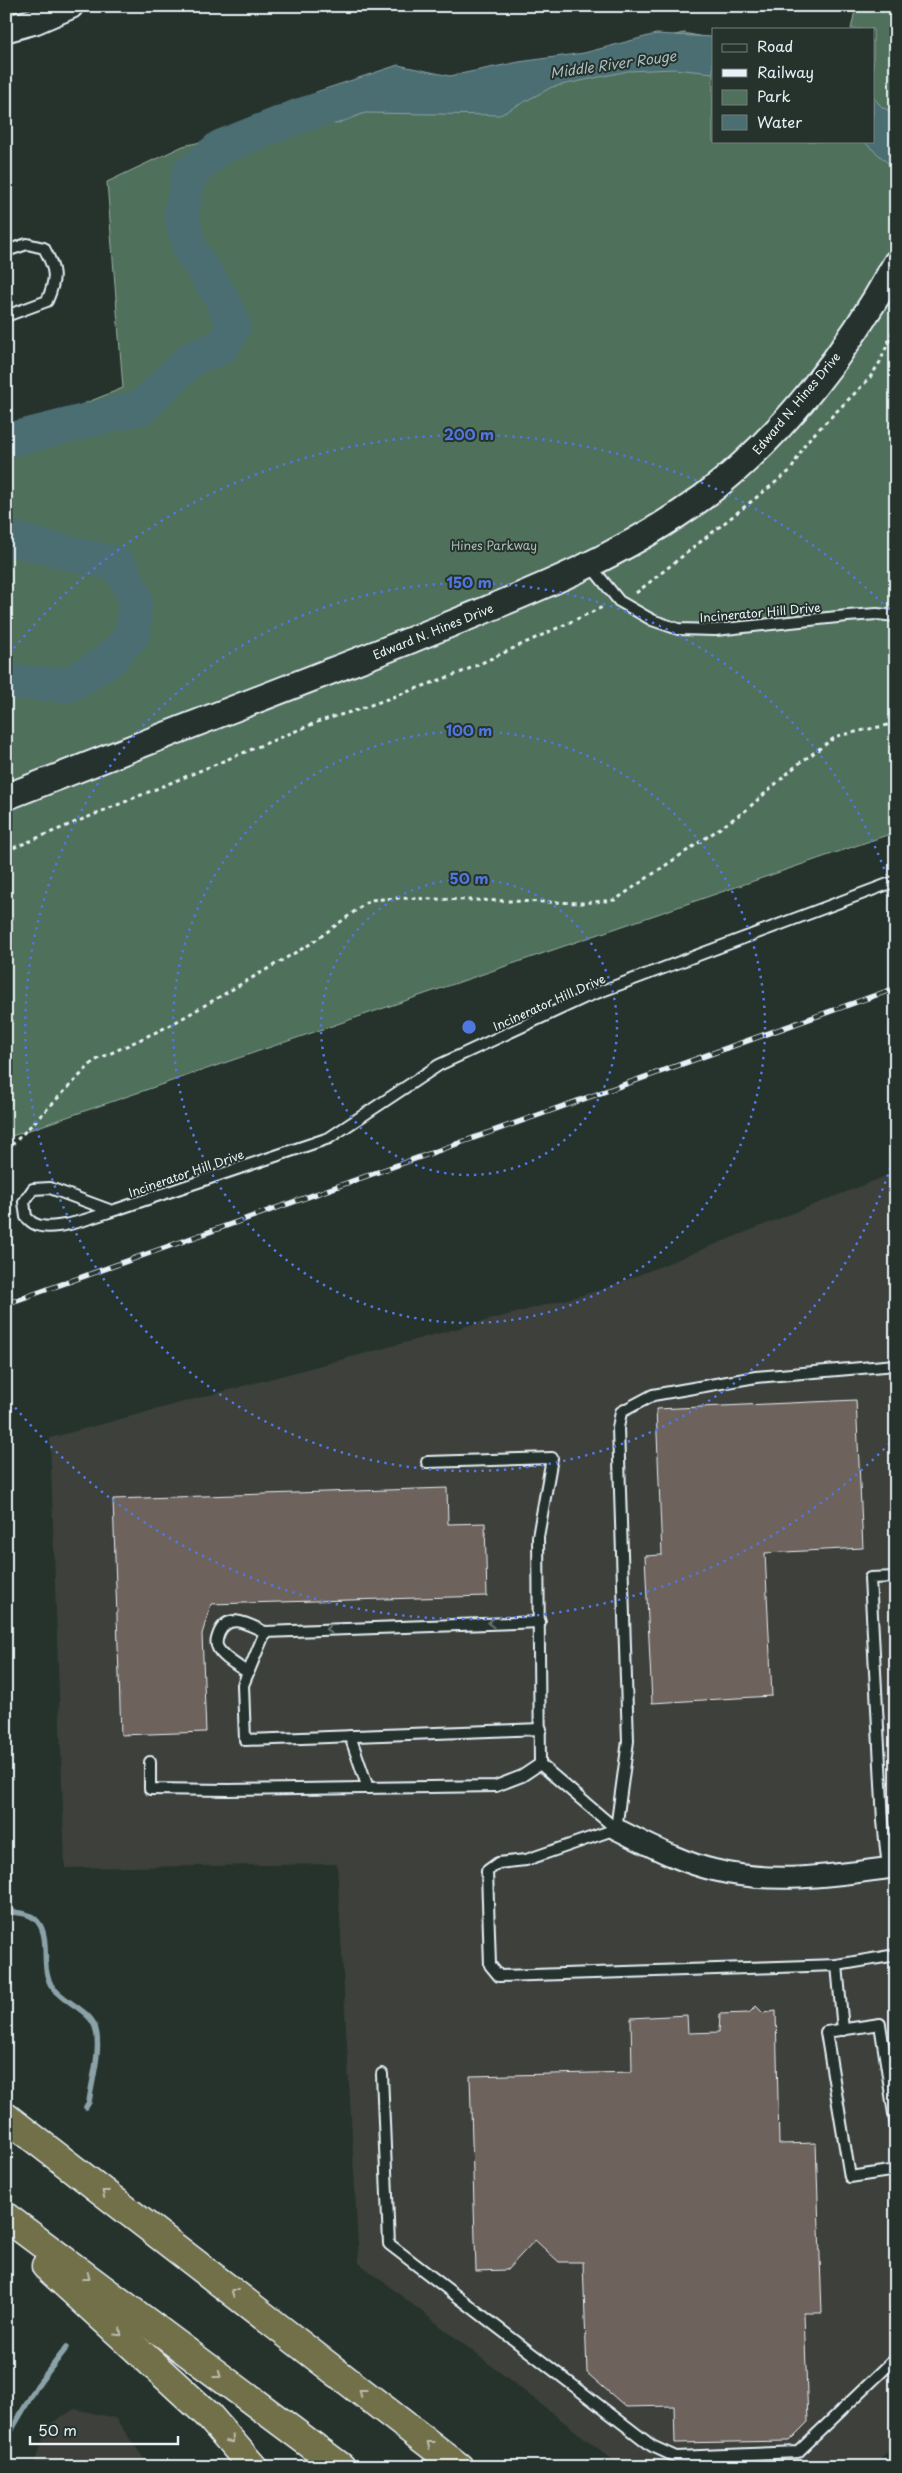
<svg xmlns="http://www.w3.org/2000/svg" width="902" height="2473" viewBox="0 0 902 2473" font-family="'Playpen Sans',sans-serif">
<style>
.built{fill:#3c413b}
.green{fill:#4f705a;stroke:#9cb0a9}
.water{fill:#4b6e72;stroke:#8aa2a8}
.lines{fill:none;stroke-linecap:round;stroke-linejoin:round}
.stream{stroke:#8aa2a8;stroke-width:5.5}
.river{stroke:#4b6e72;stroke-width:35}
.building{fill:#6e625b;stroke:#e8f1f8}
.service-casing{stroke:#e8f1f8;stroke-width:14}
.minor-casing{stroke:#e8f1f8;stroke-width:24}
.tertiary-casing{stroke:#e8f1f8;stroke-width:29}
.motorway-casing{stroke:#e8f1f8;stroke-width:31}
.path{stroke:#e8f1f8;stroke-width:3;stroke-dasharray:4 4;stroke-linecap:butt}
.service{stroke:#26332d;stroke-width:10}
.minor{stroke:#26332d;stroke-width:20}
.tertiary{stroke:#26332d;stroke-width:25}
.motorway{stroke:#71704a;stroke-width:28}
.rail-casing{stroke:#e8f1f8;stroke-width:5.5}
.rail{stroke:#26332d;stroke-width:4;stroke-dasharray:11;stroke-linecap:butt}
.oneway{stroke:#6a7674}
.oneway2{stroke:#b8bdb2}
.ring{fill:none;stroke:#5077e0;stroke-width:2.5;stroke-dasharray:2.5 5}
.labels{text-anchor:middle;dominant-baseline:central;stroke-width:4;stroke-linejoin:round;paint-order:stroke}
.street-label{font-size:12px;fill:#e8f1f8;stroke:#26332d}
.park-label{font-size:12px;fill:#abbdb9;stroke:#26332d}
.water-label{font-size:14px;font-style:italic;fill:#a9bdc2;stroke:#26332d}
.centre{fill:#5077e0;stroke:#26332d;stroke-width:2.5}
.ring-label{font-size:15px;text-anchor:middle;font-weight:bold;fill:#5077e0;stroke:#26332d;stroke-width:4;stroke-linejoin:round;paint-order:stroke}
</style>
<rect width="100%" height="100%" fill="#26332d"/>
<filter id="ink" filterUnits="userSpaceOnUse"><feTurbulence type="fractalNoise" baseFrequency=".02" numOctaves="2"/><feDisplacementMap in="SourceGraphic" scale="10" xChannelSelector="R" yChannelSelector="G"/><feConvolveMatrix kernelMatrix="1 2 1 2 8 2 1 2 1" color-interpolation-filters="sRGB"/></filter>
<g filter="url(#ink)">
<g class="built">
<polygon points="896,1172 896,2442 874,2467 622,2467 359,2263 337,1864 65,1868 50,1438 601,1290"/>
<polygon points="75,2409 115,2418 150,2467 33,2467 47,2426"/>
</g>
<polygon class="green" points="856,6 896,6 896,832 6,1138 6,435 123,388 107,182 183,146 684,33 713,39 713,141 873,141 873,29 851,29"/>
<g class="water">
<polygon points="656,34 713,37 713,73 674,69 628,71 552,87 500,115 365,113 336,124 299,116 316,92 398,65 450,76 519,62 584,53"/>
<polygon points="873,97 882,107 896,115 896,170 863,141 873,141"/>
</g>
<g class="lines">
<g class="stream">
<path d="M6,1912c12,1 24,0 32,10 13,17 2,44 13,63 11,17 41,25 45,45 5,22 -4,50 -7,72l-3,5"/>
<polyline points="6,2434 12,2429 37,2386 67,2347"/>
</g>
<g class="river">
<polyline points="6,441 142,407 192,358 222,347 234,326 220,295 191,252 181,215 189,174 221,147 299,116 344,102"/>
<polyline points="6,538 119,565 135,597 133,634 109,660 69,685 6,682"/>
</g>
</g>
<g class="building">
<polygon points="856,1400 863,1548 765,1553 772,1696 652,1703 645,1556 662,1555 656,1409"/>
<polygon points="447,1488 448,1524 485,1523 487,1596 211,1604 202,1634 206,1732 121,1735 113,1499"/>
<polygon points="756,2006 763,2013 776,2011 779,2144 816,2143 822,2313 804,2313 808,2422 789,2441 675,2443 674,2406 626,2407 587,2373 583,2262 559,2262 535,2240 507,2270 476,2271 470,2076 632,2072 631,2018 687,2015 688,2033 719,2032 720,2014 749,2013"/>
</g>
<g class="lines">
<g class="service-casing">
<g id="service">
<path d="M6,251l21,-7 17,4c12,22 13,30 3,53l-41,15"/>
<polyline points="590,565 619,601 652,620 678,629 715,630 847,616 877,614 896,616"/>
<path d="M112,1211l-62,-23 -17,1 -9,13 2,15c2,2 6,6 9,7 17,9 59,-7 77,-13l217,-73 110,-73 147,-68 310,-116"/>
<polyline points="427,1462 552,1458 538,1537 540,1764 616,1829"/>
<polyline points="265,1632 243,1685 245,1740 541,1729"/>
<path d="M248,1673c-9,-7 -25,-15 -30,-25 -3,-5 -1,-10 1,-15 10,-22 30,-8 46,-1l275,-10"/>
<polyline points="350,1736 368,1788"/>
<polyline points="150,1762 150,1789 228,1790 496,1786 522,1776 540,1764"/>
<polyline points="616,1829 628,1741 618,1428 621,1412 653,1395 756,1377 896,1365"/>
<polyline points="616,1829 526,1860 498,1863 487,1871 490,1965 499,1976 837,1965 896,1955"/>
<polyline points="888,1868 883,1821 870,1578 896,1577"/>
<polyline points="837,1965 843,2030"/>
<polyline points="382,2074 389,2244 652,2446 676,2457 798,2452 896,2358"/>
<polyline points="896,2127 880,2024 826,2032 850,2177 896,2170"/>
</g>
</g>
<g class="minor-casing">
<path id="minor" d="M616,1829c31,15 64,33 98,41 59,15 122,5 182,-3"/>
</g>
<g class="tertiary-casing">
<g id="tertiary">
<polyline points="6,29 35,21 70,6"/>
<path d="M6,797c135,-52 270,-104 405,-157 101,-41 204,-78 292,-143 79,-60 146,-147 193,-234"/>
</g>
</g>
<g class="motorway-casing">
<g id="motorway">
<polyline points="6,2117 459,2467"/>
<polyline points="6,2217 341,2467"/>
<polyline points="46,2266 208,2415 253,2467"/>
</g>
</g>
<g class="path">
<polyline points="636,593 791,470 806,442 869,379 880,362 896,324"/>
<polyline points="6,851 320,721 357,710 462,672 605,606"/>
<polyline points="6,1151 94,1061 169,1026 312,943 370,900 398,898 583,903 615,900 745,811 797,765 837,736 888,725 896,721"/>
<polyline points="6,1193 12,1198"/>
</g>
<use href="#service" class="service"/>
<use href="#minor" class="minor"/>
<use href="#tertiary" class="tertiary"/>
<use href="#motorway" class="motorway"/>
<g class="rail-casing">
<polyline id="rail" points="6,1304 896,988"/>
</g>
<use href="#rail" class="rail"/>
</g>
<defs><path id="oneway-chevron" d="M-2-3.5L2.5 0L-2 3.5" fill="none" stroke-width="1.6" stroke-linecap="round" stroke-linejoin="round" transform="scale(1.25)"/></defs>
<g class="oneway">
<use href="#oneway-chevron" transform="translate(491 1623) rotate(178)"/>
<use href="#oneway-chevron" transform="translate(329 1629) rotate(178)"/>
</g>
<g class="oneway2">
<use href="#oneway-chevron" transform="translate(105 2193) rotate(-142)"/>
<use href="#oneway-chevron" transform="translate(87 2277) rotate(37)"/>
<use href="#oneway-chevron" transform="translate(234 2292) rotate(-142)"/>
<use href="#oneway-chevron" transform="translate(119 2333) rotate(43)"/>
<use href="#oneway-chevron" transform="translate(218 2375) rotate(37)"/>
<use href="#oneway-chevron" transform="translate(362 2392) rotate(-142)"/>
<use href="#oneway-chevron" transform="translate(231 2440) rotate(49)"/>
<use href="#oneway-chevron" transform="translate(430 2444) rotate(-142)"/>
</g>
</g>
<g class="ring">
<circle cx="469" cy="1027" r="148"/>
<circle cx="469" cy="1027" r="296"/>
<path d="M895 1153A444 444 0 1 1 895 901"/>
<path d="M895 1438A592 592 0 0 1 9 1400M9 654A592 592 0 0 1 895 616"/>
</g>
<g class="labels">
<g class="street-label">
<text transform="translate(796 403) rotate(-50)">Edward N. Hines Drive</text>
<text transform="translate(760 612) rotate(-5)">Incinerator Hill Drive</text>
<text transform="translate(433 631) rotate(-22)">Edward N. Hines Drive</text>
<text transform="translate(549 1002) rotate(-24)">Incinerator Hill Drive</text>
<text transform="translate(186 1173) rotate(-19)">Incinerator Hill Drive</text>
</g>
<g class="park-label">
<text x="494" y="545">Hines Parkway</text>
</g>
<g class="water-label">
<text transform="translate(613 64) rotate(-8)">Middle River Rouge</text>
</g>
</g>
<circle cx="469" cy="1027" r="8" class="centre"/>
<g class="ring-label">
<text x="469" y="440">200 m</text>
<text x="469" y="588">150 m</text>
<text x="469" y="736">100 m</text>
<text x="469" y="884">50 m</text>
</g>
<rect width="902" height="2473" fill="none" stroke="#26332d" stroke-width="25"/>
<rect x="12" y="12" width="877" height="2448" fill="none" stroke="#e8f1f8" stroke-width="2" filter="url(#ink)"/>
<rect x="712" y="28" width="162" height="115" fill="#26332d" stroke="#747f7e"/>
<rect x="722" y="44" width="25" height="8" fill="#26332d" stroke="#747f7e"/>
<text x="757" y="52" font-size="15" fill="#e8f1f8">Road</text>
<rect x="722" y="69" width="25" height="8" fill="#e8f1f8" stroke="#747f7e"/>
<text x="757" y="78" font-size="15" fill="#e8f1f8">Railway</text>
<rect x="722" y="90" width="25" height="15" fill="#4f705a" stroke="#747f7e"/>
<text x="757" y="102" font-size="15" fill="#e8f1f8">Park</text>
<rect x="722" y="115" width="25" height="15" fill="#4b6e72" stroke="#747f7e"/>
<text x="757" y="128" font-size="15" fill="#e8f1f8">Water</text>
<path d="M30 2436v8h148v-8" fill="none" stroke="#e8f1f8" stroke-width="2.5"/>
<text x="38" y="2436" font-size="15" fill="#e8f1f8" stroke="#26332d" stroke-width="4" paint-order="stroke">50 m</text>
</svg>
